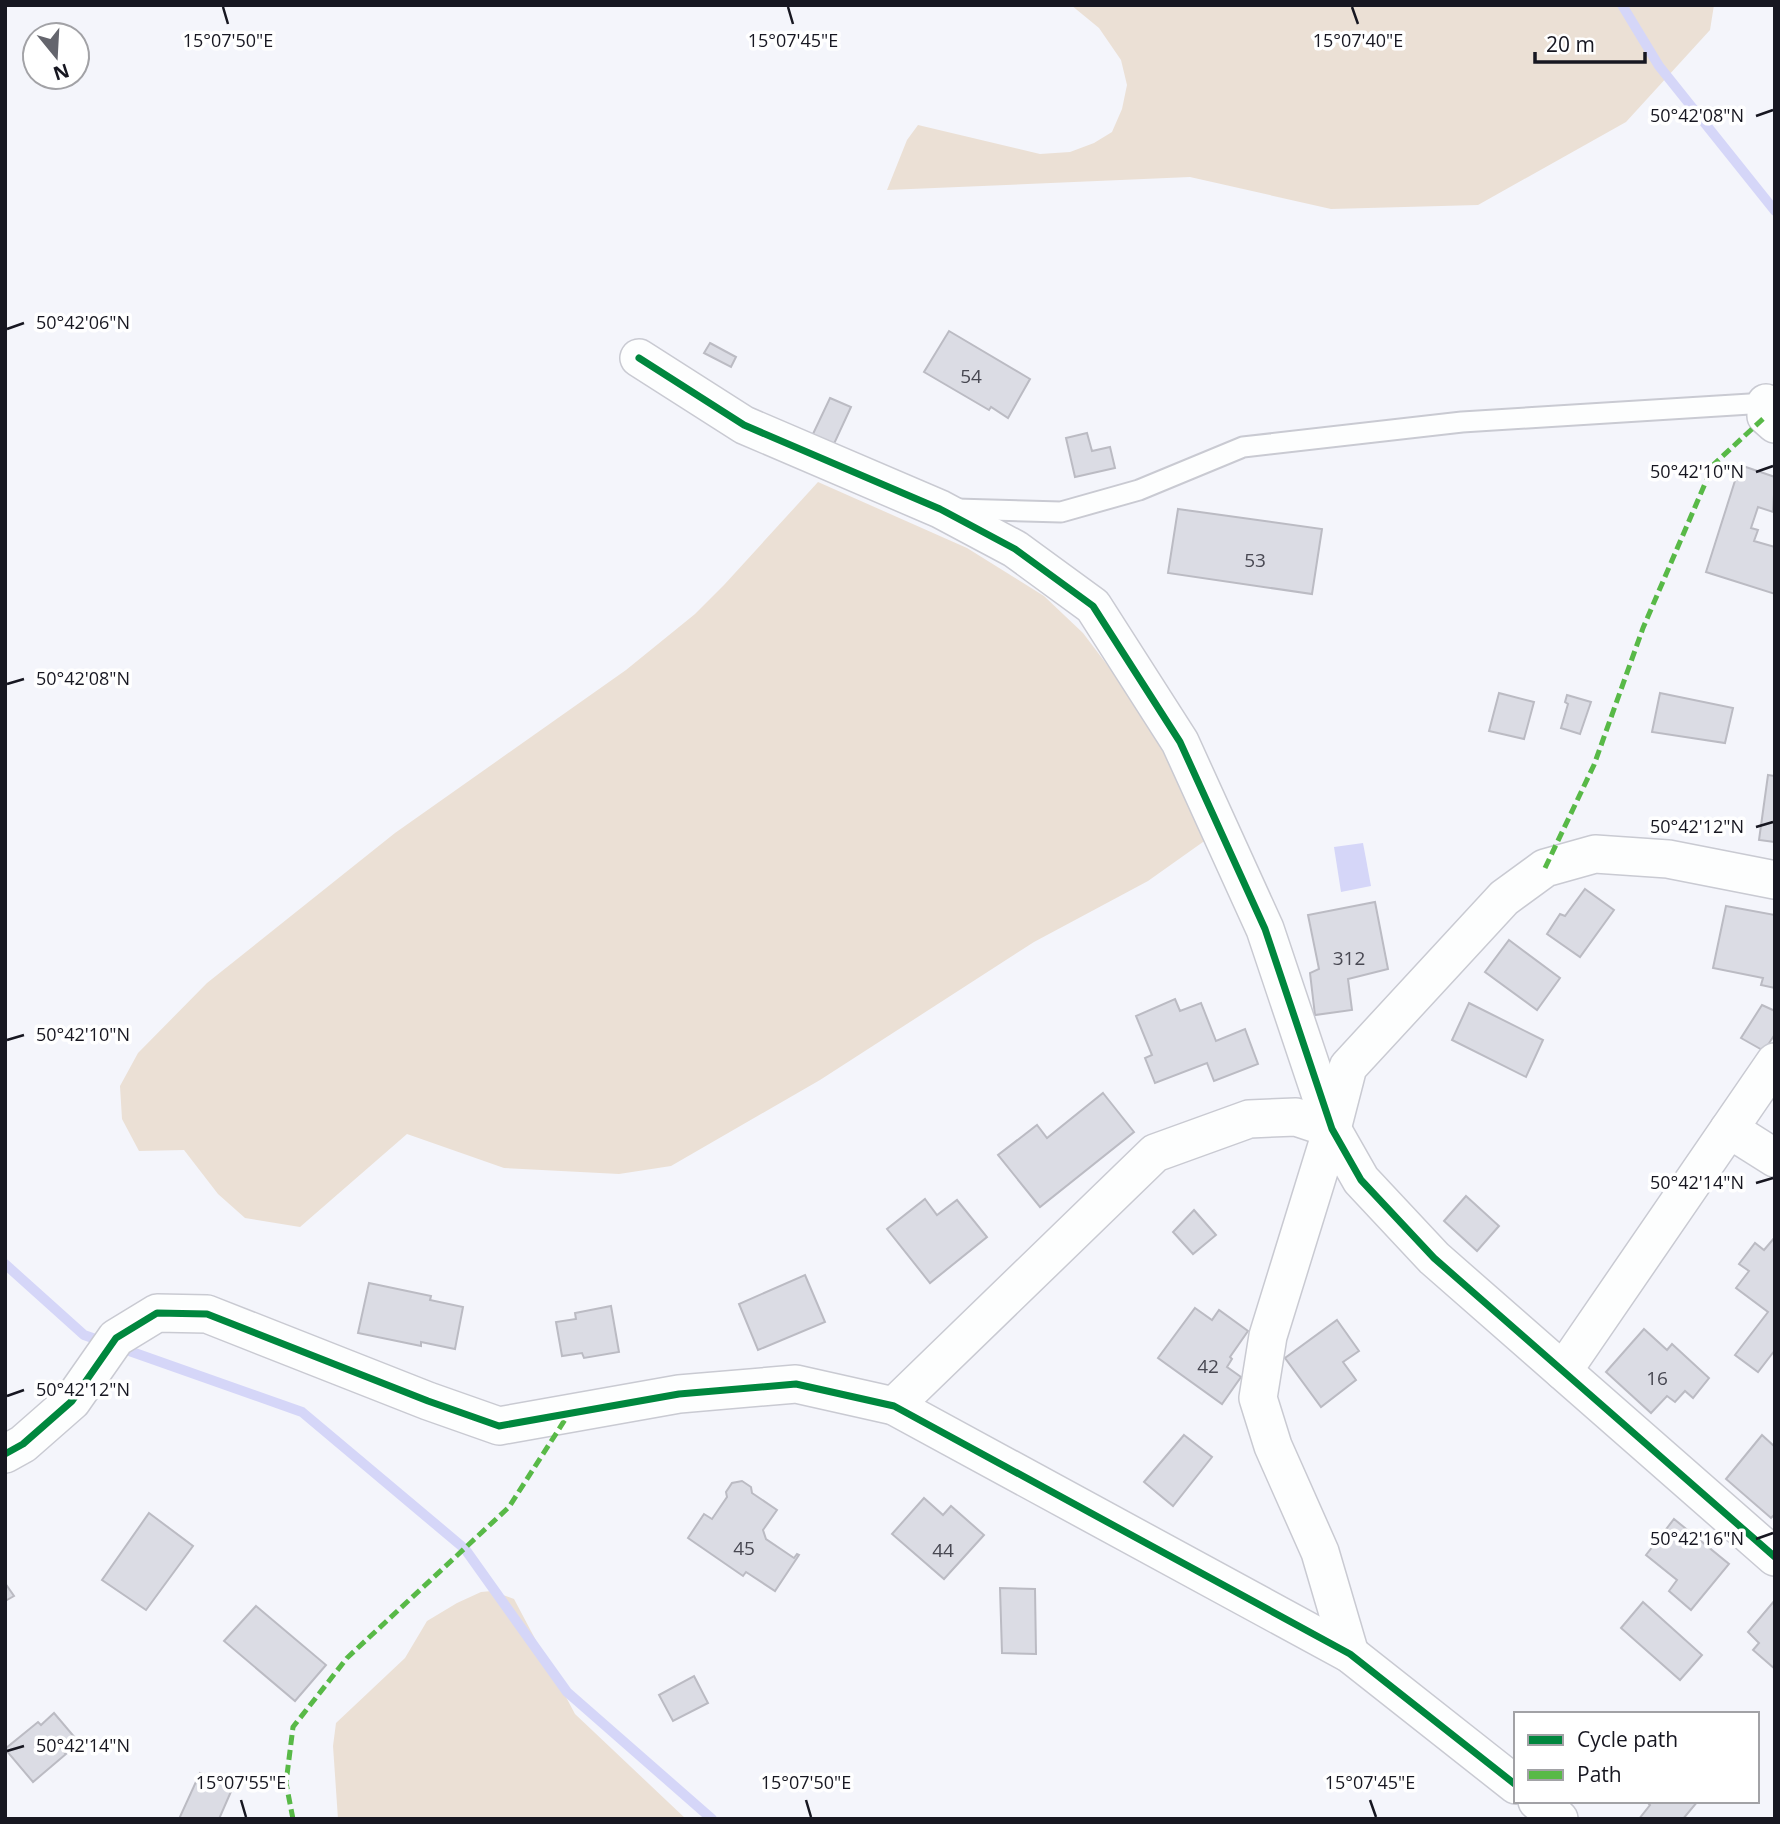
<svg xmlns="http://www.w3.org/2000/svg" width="1780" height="1824" viewBox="0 0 1780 1824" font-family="'Open Sans',sans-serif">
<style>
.green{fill:#ebe0d5}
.water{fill:#d5d6f8}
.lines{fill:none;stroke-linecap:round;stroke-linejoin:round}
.stream{stroke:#d5d6f8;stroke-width:10}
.building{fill:#dbdce4;stroke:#bbbbc3;stroke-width:2}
.lane-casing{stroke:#c9cad2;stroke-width:23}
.street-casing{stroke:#c9cad2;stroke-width:40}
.lane{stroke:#fdfefe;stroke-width:19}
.street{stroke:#fdfefe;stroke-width:37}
.quiet{stroke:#58b947;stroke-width:5;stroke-dasharray:10 5;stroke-linecap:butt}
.cycleway-casing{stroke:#fff;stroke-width:11}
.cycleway{stroke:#00873e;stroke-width:7}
.ticks{fill:none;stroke:#171721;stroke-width:2.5}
.labels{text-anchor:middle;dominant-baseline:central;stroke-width:7;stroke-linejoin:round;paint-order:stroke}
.number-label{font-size:19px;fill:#484852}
.ticks-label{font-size:18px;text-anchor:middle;fill:#171721;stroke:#fff;stroke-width:7;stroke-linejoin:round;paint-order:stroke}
</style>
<rect width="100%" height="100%" fill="#f4f5fb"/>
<g class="green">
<polygon points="1071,5 1714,5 1710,30 1626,122 1478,205 1331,209 1190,177 887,190 907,140 918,125 1040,154 1070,152 1094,143 1112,132 1122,109 1127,85 1121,60 1099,28"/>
<polygon points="818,482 967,548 1044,596 1083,633 1173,752 1210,837 1148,881 1034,942 820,1080 671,1166 619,1174 504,1168 407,1134 300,1227 245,1218 218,1194 184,1150 139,1151 122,1119 120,1086 138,1053 207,983 395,833 626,670 695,614 724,585"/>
<polygon points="492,1591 514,1599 575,1714 686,1819 338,1819 333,1746 336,1723 405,1658 427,1621 457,1603 481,1592"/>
</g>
<polygon class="water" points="1363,843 1371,886 1341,892 1334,847"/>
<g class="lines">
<g class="stream">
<polyline points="1622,5 1659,66 1775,211"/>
<polyline points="5,1264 84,1335 302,1412 465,1549 567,1692 712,1819"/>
</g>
</g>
<g class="building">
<polygon points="949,331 1030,379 1008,418 991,407 989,410 924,372"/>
<polygon points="710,343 736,357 731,367 704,353"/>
<polygon points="830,398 851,407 833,446 812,436"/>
<polygon points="1087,433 1092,451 1110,447 1115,468 1075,477 1066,438"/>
<polygon points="1740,465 1775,477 1773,512 1758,507 1751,528 1758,530 1754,541 1775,547 1775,594 1706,572"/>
<polygon points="1178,509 1322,529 1312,594 1168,573"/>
<polygon points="1499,693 1534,702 1524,739 1489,731"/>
<polygon points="1660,693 1733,708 1725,743 1652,732"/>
<polygon points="1567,695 1591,702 1580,734 1561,728 1568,704 1565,702"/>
<polygon points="1768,775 1775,776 1775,842 1759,840"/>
<polygon points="1585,889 1614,910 1580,957 1547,934 1560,914 1565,916"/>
<polygon points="1375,902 1388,969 1348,979 1352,1010 1315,1015 1310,973 1319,969 1308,915"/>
<polygon points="1726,906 1775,915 1775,988 1761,985 1763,978 1713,968"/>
<polygon points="1509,940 1560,978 1537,1010 1485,972"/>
<polygon points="1175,999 1180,1011 1201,1003 1216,1041 1245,1029 1258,1064 1214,1081 1207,1063 1155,1083 1145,1058 1152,1055 1136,1016"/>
<polygon points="1469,1003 1543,1040 1526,1077 1452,1040"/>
<polygon points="1762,1005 1775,1011 1775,1034 1764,1051 1741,1038"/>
<polygon points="1103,1093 1134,1132 1040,1207 998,1155 1037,1125 1047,1138"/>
<polygon points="1466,1196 1499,1226 1477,1251 1444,1221"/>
<polygon points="925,1199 937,1215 957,1200 987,1237 930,1283 887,1229"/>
<polygon points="1194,1210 1216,1235 1193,1254 1173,1232"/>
<polygon points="1775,1237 1775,1350 1758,1372 1735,1355 1768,1312 1736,1288 1749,1271 1739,1264 1755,1243 1764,1250"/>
<polygon points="805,1275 825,1322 758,1350 739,1304"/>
<polygon points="369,1283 431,1296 430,1300 463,1307 455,1349 421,1342 421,1346 358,1333"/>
<polygon points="611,1306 619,1352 584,1358 582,1353 562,1356 556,1322 576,1319 575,1313"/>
<polygon points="1195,1308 1212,1320 1219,1310 1248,1331 1230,1357 1232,1359 1227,1367 1241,1377 1222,1404 1158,1358"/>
<polygon points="1337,1320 1359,1351 1343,1362 1356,1380 1321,1407 1285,1358"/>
<polygon points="1644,1329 1667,1350 1672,1344 1709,1378 1693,1398 1685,1391 1675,1402 1667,1396 1651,1413 1606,1372"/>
<polygon points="1184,1435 1212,1457 1173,1506 1144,1482"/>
<polygon points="1762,1435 1775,1447 1775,1514 1771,1518 1726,1479"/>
<polygon points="742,1481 751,1487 752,1493 777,1510 763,1530 766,1539 794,1558 797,1554 799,1555 775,1591 746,1572 743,1576 688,1538 704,1514 712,1519 727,1497 726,1492 732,1483"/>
<polygon points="924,1498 943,1515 951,1506 984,1535 944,1579 892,1534"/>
<polygon points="149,1513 193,1546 146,1610 102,1580"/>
<polygon points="1674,1519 1729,1564 1691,1610 1669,1591 1677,1580 1646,1555"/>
<polygon points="5,1583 14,1596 5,1601"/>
<polygon points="1000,1588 1035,1589 1036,1654 1002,1653"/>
<polygon points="1775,1600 1775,1669 1753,1650 1759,1643 1748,1632"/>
<polygon points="1643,1602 1702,1655 1680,1680 1621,1628"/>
<polygon points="256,1606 326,1665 295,1701 224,1641"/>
<polygon points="694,1676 708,1703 673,1721 659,1695"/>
<polygon points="54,1713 77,1740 63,1751 66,1754 33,1782 5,1749 38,1722 41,1725"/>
<polygon points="200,1773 233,1787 219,1819 179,1819"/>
<polygon points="1646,1801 1698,1801 1683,1819 1639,1819 1650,1805"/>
</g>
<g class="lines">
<g class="lane-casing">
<polyline id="lane" points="956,509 1061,512 1139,490 1243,447 1462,422 1766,403 1770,397"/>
</g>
<g class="street-casing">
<g id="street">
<polyline points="639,358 744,425 940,509 1015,549 1093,606 1180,742 1265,929 1332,1129 1361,1180 1434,1258 1775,1557"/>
<polyline points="1766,403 1766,416 1775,424"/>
<polyline points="1729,1129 1775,1158"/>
<polyline points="1563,1371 1775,1062"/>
<polyline points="894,1406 1155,1153 1249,1119 1296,1117 1332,1129"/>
<polyline points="5,1454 23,1444 72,1401 116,1338 157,1313 207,1314 428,1401 499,1426 679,1394 796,1384 894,1406 1350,1654 1516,1785"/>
<polyline points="1350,1654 1320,1552 1273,1446 1258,1398 1268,1336 1332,1129 1348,1067 1504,898 1545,868 1595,854 1668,859 1775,880"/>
<polyline points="1537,1801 1559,1819"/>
</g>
</g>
<use href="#lane" class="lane"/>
<use href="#street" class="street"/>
<g class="quiet">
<polyline points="1545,868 1594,765 1643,628 1713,465 1766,416"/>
<polyline points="293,1819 286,1783 293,1727 347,1658 509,1507 568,1415"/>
</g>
<g class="cycleway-casing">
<g id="cycleway">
<polyline points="639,358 744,425 940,509 1015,549 1093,606 1180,742 1265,929 1332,1129 1361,1180 1434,1258 1775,1557"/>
<polyline points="5,1454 23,1444 72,1401 116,1338 157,1313 207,1314 428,1401 499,1426 679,1394 796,1384 894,1406 1350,1654 1516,1785"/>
</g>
</g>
<use href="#cycleway" class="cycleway"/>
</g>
<path class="ticks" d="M223,7l5,17M788,7l5,17M1352,7l6,17M1756,116l17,-6M7,329l17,-6M1756,472l17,-6M7,684l17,-5M1756,827l17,-5M7,1040l17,-5M1756,1183l17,-5M7,1396l17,-6M1756,1539l17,-6M7,1751l17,-5M241,1800l5,17M806,1800l5,17M1370,1800l6,17"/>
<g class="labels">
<g class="number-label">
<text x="971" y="376">54</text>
<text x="1255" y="560">53</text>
<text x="1349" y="958">312</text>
<text x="1208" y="1366">42</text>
<text x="1657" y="1378">16</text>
<text x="744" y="1548">45</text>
<text x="943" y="1550">44</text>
</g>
</g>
<g class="ticks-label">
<text x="228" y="47">15°07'50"E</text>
<text x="793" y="47">15°07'45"E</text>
<text x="1358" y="47">15°07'40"E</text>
<text x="1697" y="122">50°42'08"N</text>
<text x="83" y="329">50°42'06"N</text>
<text x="1697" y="478">50°42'10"N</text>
<text x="83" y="685">50°42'08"N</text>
<text x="1697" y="833">50°42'12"N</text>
<text x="83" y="1041">50°42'10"N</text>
<text x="1697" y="1189">50°42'14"N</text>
<text x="83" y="1396">50°42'12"N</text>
<text x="1697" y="1545">50°42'16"N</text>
<text x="83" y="1752">50°42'14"N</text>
<text x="241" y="1789">15°07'55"E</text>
<text x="806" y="1789">15°07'50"E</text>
<text x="1370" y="1789">15°07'45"E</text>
</g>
<rect width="1780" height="1824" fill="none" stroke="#171721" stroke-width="14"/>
<rect x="1514" y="1712" width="245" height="91" fill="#ffffff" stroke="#a2a2a6" stroke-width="2"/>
<rect x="1528" y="1735" width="35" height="10" fill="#00873e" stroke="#a2a2a6" stroke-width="2"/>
<text x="1577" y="1747" font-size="21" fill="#171721">Cycle path</text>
<rect x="1528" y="1770" width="35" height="10" fill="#58b947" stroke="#a2a2a6" stroke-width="2"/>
<text x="1577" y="1782" font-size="21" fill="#171721">Path</text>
<g transform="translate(56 56) rotate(162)"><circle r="33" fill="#ffffff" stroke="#a2a2a6" stroke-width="2"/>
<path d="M0-5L12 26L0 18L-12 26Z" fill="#64656d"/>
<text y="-10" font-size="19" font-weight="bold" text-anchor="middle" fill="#171721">N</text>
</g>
<path d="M1535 52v10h110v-10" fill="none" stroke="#171721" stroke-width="3.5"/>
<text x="1546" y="52" font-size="21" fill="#171721" stroke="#ffffff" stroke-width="5" paint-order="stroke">20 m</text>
</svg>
